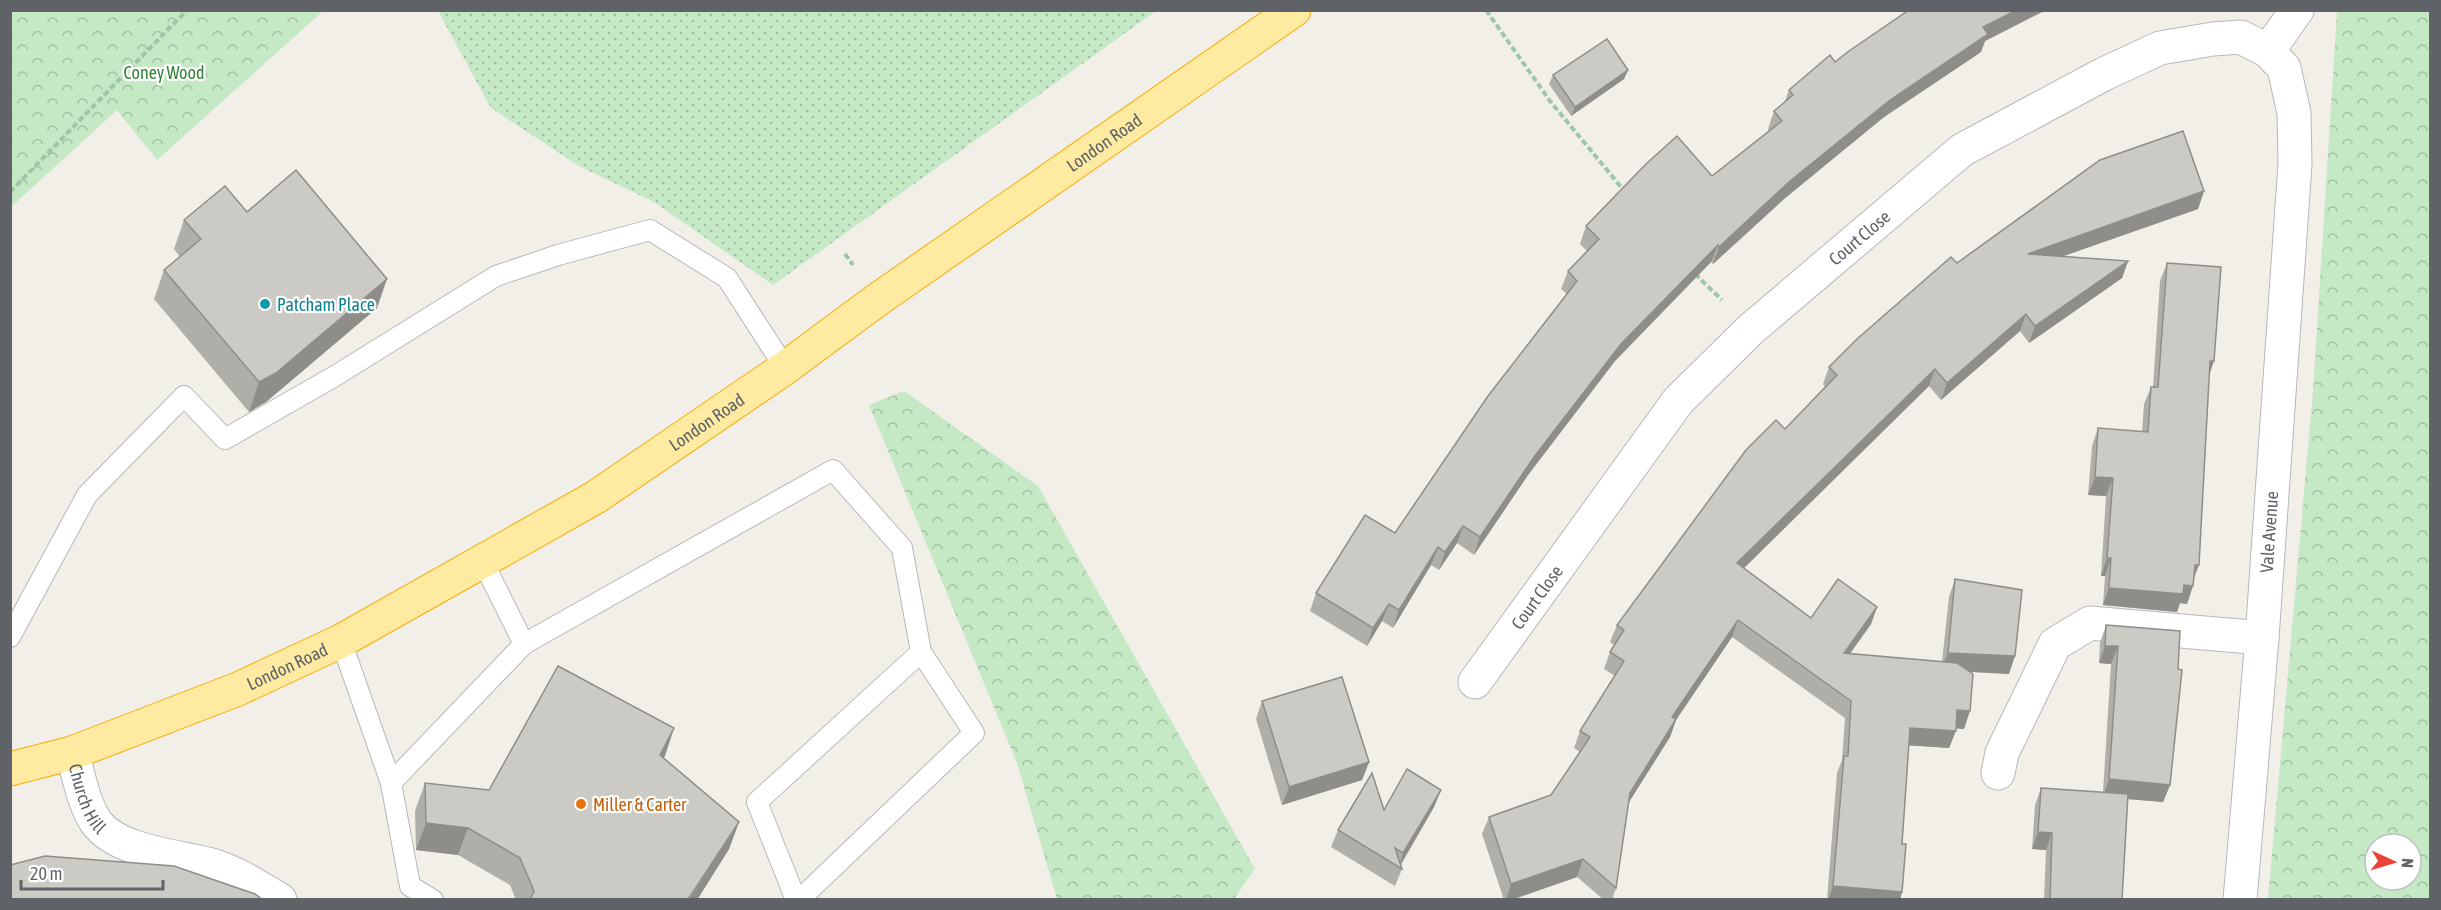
<svg xmlns="http://www.w3.org/2000/svg" width="2441" height="910" viewBox="0 0 2441 910" font-family="'Asap Condensed',sans-serif">
<style>
.forest{fill:url(#forest-crowns);fill-rule:evenodd}
.park{fill:url(#park-dots)}
.lines{fill:none;stroke-linecap:round;stroke-linejoin:round}
.service-casing{stroke:#b5b8bc;stroke-width:22}
.minor-casing{stroke:#b5b8bc;stroke-width:35}
.trunk-casing{stroke:#f9ab00;stroke-width:35}
.path{stroke:#9cc7a9;stroke-width:4;stroke-dasharray:6 3;stroke-linecap:butt}
.service{stroke:#fff;stroke-width:20}
.minor{stroke:#fff;stroke-width:33}
.trunk{stroke:#feeaa1;stroke-width:33}
.wall{fill:#afaea9}
.shaded-wall{fill:#8f8d8a}
.building{fill:#cccac5;stroke:#8f8d8a;stroke-width:1.5}
.culture-dot{fill:#0f9aa8;stroke:#fff;stroke-width:2}
.food-dot{fill:#e8710a;stroke:#fff;stroke-width:2}
.labels{text-anchor:middle;dominant-baseline:central;stroke-width:4.5;stroke-linejoin:round;paint-order:stroke}
.park-label{font-size:18px;fill:#348238;stroke:#fff}
.street-label{font-size:18px;fill:#5f6368;stroke:#fff}
.culture-label{font-size:18px;fill:#0d838f;stroke:#fff;text-anchor:start}
.food-label{font-size:18px;fill:#c56008;stroke:#fff;text-anchor:start}
</style>
<defs>
<pattern id="forest-crowns" width="20" height="18" patternUnits="userSpaceOnUse" patternTransform="scale(1.5)"><rect width="20" height="18" fill="#c5e8c5"/><path d="M2 6a3 3 0 1 1 6 0M12 15a3 3 0 1 1 6 0" fill="none" stroke="#a3c0a4"/></pattern>
<pattern id="park-dots" width="8" height="8" patternUnits="userSpaceOnUse" patternTransform="scale(1.5)"><rect width="8" height="8" fill="#c5e8c5"/><path d="M2 2h.1M6 6h.1" fill="none" stroke="#a3c0a4" stroke-width="1.8" stroke-linecap="round"/></pattern>
</defs>
<rect width="100%" height="100%" fill="#f1efe8"/>
<g class="forest">
<polygon points="11,10 323,10 323,11 157,160 117,110 11,207"/>
<path d="M2337,11h93v888h-162l45,-508zM2375,844h36v36h-36z"/>
<polygon points="904,391 1038,486 1255,869 1234,899 1057,899 1017,763 869,405"/>
</g>
<polygon class="park" points="438,11 1156,11 773,285 654,202 579,166 491,108"/>
<g class="lines">
<g class="service-casing">
<g id="service">
<polyline points="483,562 524,644 833,470 902,548 921,652 974,733 799,900"/>
<polyline points="10,637 87,495 184,396 225,439 335,376 496,276 558,255 650,230 727,278 785,368"/>
<polyline points="341,641 391,783 410,886 433,900"/>
<polyline points="391,783 524,644"/>
<polyline points="796,900 757,802 921,652"/>
</g>
</g>
<g class="minor-casing">
<g id="minor">
<polyline points="2268,51 2297,10"/>
<path id="s1" d="M1475,682l203,-281 72,-71 212,-180 142,-76 56,-26 53,-9 28,-2 27,14 16,17 10,45 1,51 -33,474 -22,262"/>
<path id="s2" d="M72,753c7,22 11,50 24,69 22,31 85,34 119,44 22,7 45,22 65,34"/>
<polyline points="1998,773 2002,753 2055,644 2090,623 2262,638"/>
</g>
</g>
<g class="trunk-casing">
<g id="trunk">
<path id="s3" d="M10,769l62,-16 166,-64 103,-48 255,-144 189,-129 92,-68 417,-290"/>
</g>
</g>
<g class="path">
<polyline points="1486,10 1550,101 1626,193"/>
<polyline points="10,192 187,10"/>
<polyline points="845,254 853,265"/>
<polyline points="1695,274 1722,300"/>
</g>
<use href="#service" class="service"/>
<use href="#minor" class="minor"/>
<use href="#trunk" class="trunk"/>
</g>
<g class="wall">
<polygon points="1909,10 2046,10 1985,41 1981,52 1884,117 1784,199 1713,264 1711,262 1615,361 1528,475 1474,555 1457,543 1439,570 1431,565 1393,628 1382,621 1367,646 1310,611 1316,593 1395,533 1567,294 1561,289 1568,271 1587,251 1580,244 1586,226 1712,176 1769,131 1768,129 1774,111 1784,103 1789,90 1835,62"/>
<polygon points="1628,70 1624,79 1571,116 1549,84 1553,75"/>
<polygon points="2204,191 2198,209 2063,256 2128,261 2122,278 2029,343 2020,331 1941,400 1929,386 1743,568 1811,618 1877,607 1871,624 1850,654 1942,662 1949,597 1955,579 2009,674 1969,672 1964,729 1956,728 1949,748 1909,745 1902,844 1902,892 1900,900 1827,900 1837,773 1842,760 1845,718 1732,637 1676,720 1670,737 1629,802 1616,888 1612,900 1604,900 1577,877 1511,900 1504,900 1482,834 1489,817 1551,795 1580,752 1574,748 1580,731 1615,676 1604,669 1610,652 1614,645 1610,642 1617,625 1785,429 1825,387 1823,384 1829,367 1957,263"/>
<polygon points="247,212 377,308 266,402 249,412 154,299 164,270 180,257 174,249 184,220"/>
<polygon points="2167,263 2209,376 2194,578 2187,604 2180,603 2177,612 2103,605 2105,576 2101,576 2106,496 2088,495 2092,446 2098,428 2142,432 2144,404 2151,387 2153,387 2160,281"/>
<polygon points="2106,625 2180,631 2170,785 2163,802 2128,799 2122,900 2044,900 2046,850 2032,849 2035,805 2041,788 2103,792 2111,664 2099,663 2100,643"/>
<polygon points="1262,701 1369,762 1362,780 1282,805 1256,719"/>
<polygon points="674,728 663,758 739,822 729,849 697,900 516,900 510,885 458,855 416,850 415,811 425,783 489,790"/>
<polygon points="1441,790 1434,807 1401,865 1402,869 1395,886 1331,847 1338,830 1384,810"/>
</g>
<g class="shaded-wall">
<polygon points="2017,10 2046,10 1985,41 1981,52 1884,117 1784,199 1713,264 1719,247 1790,181 1890,100 1983,27"/>
<polygon points="1628,70 1624,79 1571,116 1575,107"/>
<polygon points="2204,191 2198,209 2021,271 2028,254"/>
<polygon points="1718,245 1711,262 1615,361 1528,475 1474,555 1480,537 1534,457 1621,344"/>
<polygon points="2128,261 2122,278 2029,343 2035,326"/>
<polygon points="387,279 377,308 266,402 249,412 259,382"/>
<polygon points="2026,314 2020,331 1941,400 1947,383"/>
<polygon points="2210,361 2214,361 2208,379"/>
<polygon points="1935,369 1929,386 1731,581 1737,563"/>
<polygon points="2095,477 2113,478 2106,496 2088,495"/>
<polygon points="1463,526 1457,543 1439,570 1445,552"/>
<polygon points="1438,547 1431,565 1393,628 1399,610"/>
<polygon points="2107,558 2111,558 2105,576 2101,576"/>
<polygon points="2195,565 2199,565 2192,583"/>
<polygon points="2184,585 2193,586 2187,604 2180,603 2177,612 2103,605 2109,588"/>
<polygon points="1389,604 1382,621 1367,646 1373,628"/>
<polygon points="1877,607 1871,624 1838,670 1844,653"/>
<polygon points="1738,620 1732,637 1676,720 1670,737 1624,810 1630,793 1672,717"/>
<polygon points="2105,646 2118,646 2111,664 2099,663"/>
<polygon points="1948,653 2015,656 2009,674 1941,670"/>
<polygon points="1957,710 1970,711 1964,729 1951,728"/>
<polygon points="674,728 665,756 650,782 660,755"/>
<polygon points="1910,728 1956,731 1949,748 1903,745"/>
<polygon points="1369,762 1362,780 1282,805 1289,787"/>
<polygon points="2109,779 2170,785 2163,802 2103,797"/>
<polygon points="1441,790 1434,807 1399,867 1403,853"/>
<polygon points="739,822 729,849 697,900 689,900"/>
<polygon points="426,823 468,828 458,855 416,850"/>
<polygon points="2038,832 2052,833 2046,850 2032,849"/>
<polygon points="1583,859 1577,877 1511,900 1506,900 1511,884"/>
<polygon points="1833,886 1902,892 1900,900 1828,900"/>
</g>
<g class="building">
<polygon points="1909,10 2017,10 1983,27 1988,34 1890,100 1790,181 1719,247 1718,245 1621,344 1534,457 1480,537 1463,526 1445,552 1438,547 1399,610 1389,604 1373,628 1316,593 1365,515 1395,533 1488,396 1577,281 1568,271 1599,239 1586,226 1646,164 1677,136 1712,176 1782,121 1774,111 1793,95 1789,90 1830,55 1835,62 1849,51"/>
<polygon points="1607,39 1628,70 1575,107 1553,75"/>
<polygon points="2183,131 2204,191 2028,254 2128,261 2035,326 2026,314 1947,383 1935,369 1737,563 1811,618 1838,579 1877,607 1844,653 1957,663 1973,674 1970,711 1957,710 1956,731 1910,728 1902,844 1906,844 1902,892 1833,886 1844,756 1848,756 1851,701 1738,620 1672,717 1676,719 1630,793 1616,888 1583,859 1511,884 1489,817 1551,795 1590,737 1580,731 1624,661 1610,652 1624,630 1617,625 1746,450 1776,420 1785,429 1837,375 1829,367 1857,339 1951,257 1957,263 2100,160"/>
<polygon points="296,170 387,279 276,373 259,382 164,270 201,239 184,220 225,186 247,212"/>
<polygon points="2167,263 2221,267 2214,361 2210,361 2199,565 2195,565 2193,586 2184,585 2183,594 2109,588 2111,558 2107,558 2113,478 2095,477 2098,428 2148,432 2151,387 2158,387"/>
<polygon points="1955,579 2022,590 2015,656 1948,653"/>
<polygon points="2106,625 2180,631 2178,669 2182,670 2170,785 2109,779 2118,646 2105,646"/>
<polygon points="558,666 674,728 660,755 739,822 689,898 691,900 530,900 534,891 520,858 468,828 426,823 425,783 489,790"/>
<polygon points="1342,677 1369,762 1289,787 1262,701"/>
<polygon points="1407,769 1441,790 1403,853 1395,848 1402,869 1338,830 1372,773 1384,810"/>
<polygon points="2041,788 2128,794 2122,900 2050,900 2052,833 2038,832"/>
<polygon points="45,856 174,866 255,894 263,900 10,900 10,865"/>
</g>
<circle class="culture-dot" cx="265" cy="304" r="6"/>
<circle class="food-dot" cx="581" cy="804" r="6"/>
<g class="labels">
<g class="park-label">
<text x="164" y="72">Coney Wood</text>
</g>
<g class="street-label">
<text stroke="none"><textPath href="#s3" startOffset="1268">London Road</textPath></text>
<text stroke="none"><textPath href="#s1" startOffset="591">Court Close</textPath></text>
<text stroke="none"><textPath href="#s3" startOffset="782">London Road</textPath></text>
<text transform="translate(2269 532) rotate(-86)">Vale Avenue</text>
<text stroke="none"><textPath href="#s1" startOffset="105">Court Close</textPath></text>
<text stroke="none"><textPath href="#s3" startOffset="296">London Road</textPath></text>
<text stroke="none"><textPath href="#s2" startOffset="48">Church Hill</textPath></text>
</g>
<g class="culture-label">
<text x="277" y="304">Patcham Place</text>
</g>
<g class="food-label">
<text x="593" y="804">Miller &amp; Carter</text>
</g>
</g>
<rect width="2441" height="910" fill="none" stroke="#5f6368" stroke-width="24"/>
<g transform="translate(2393 862) rotate(94)"><circle r="28" fill="#ffffff" stroke="#bfc1c3" stroke-width="1.5"/>
<path d="M0-4.5L10 22L0 15L-10 22Z" fill="#ea4335"/>
<text y="-9" font-size="16" font-weight="bold" text-anchor="middle" fill="#5f6368">N</text>
</g>
<path d="M21 880v9h142v-9" fill="none" stroke="#5f6368" stroke-width="3"/>
<text x="30" y="880" font-size="18" fill="#5f6368" stroke="#ffffff" stroke-width="4.5" paint-order="stroke">20 m</text>
</svg>
